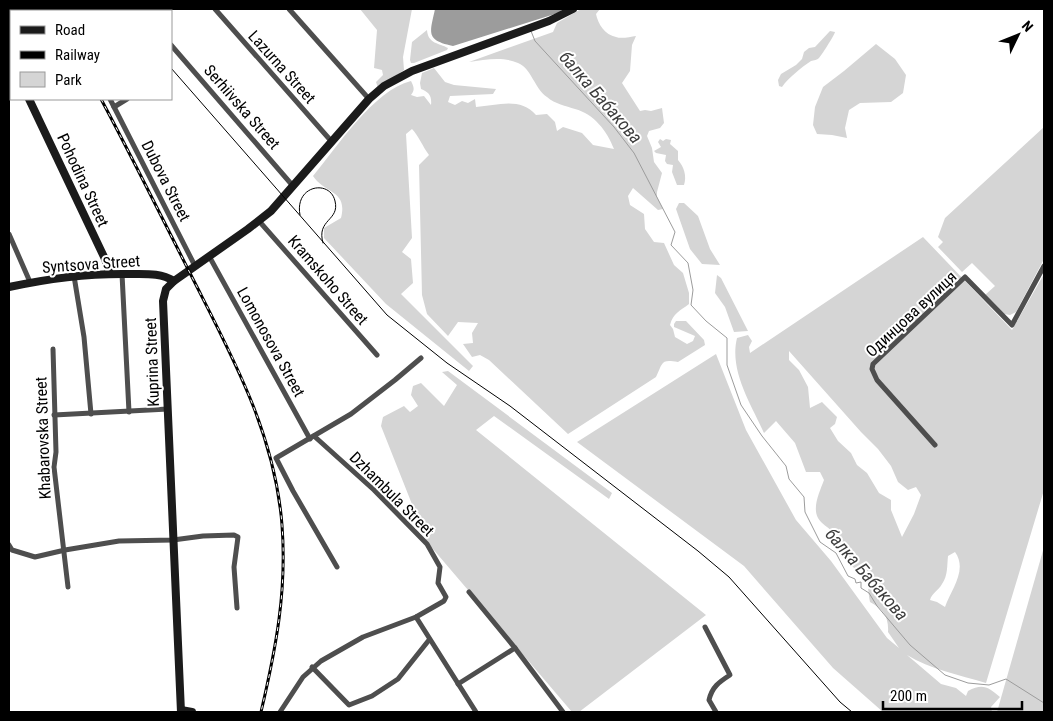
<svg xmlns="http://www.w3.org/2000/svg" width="1053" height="721" viewBox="0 0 1053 721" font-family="'Roboto Condensed',sans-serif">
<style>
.green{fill:#d5d5d5;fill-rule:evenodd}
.water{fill:#9c9c9c}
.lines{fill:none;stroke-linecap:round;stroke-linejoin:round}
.stream{stroke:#9c9c9c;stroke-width:1}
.street{stroke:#4e4e4e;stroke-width:5}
.secondary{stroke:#1b1b1b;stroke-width:8}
.tram{stroke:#000;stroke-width:1}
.rail-casing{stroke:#000;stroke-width:3}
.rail{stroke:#fff;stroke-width:1;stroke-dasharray:4;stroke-linecap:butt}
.labels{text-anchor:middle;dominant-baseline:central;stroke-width:4;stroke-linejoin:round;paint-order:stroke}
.street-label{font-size:16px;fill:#000;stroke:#fff}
.water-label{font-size:18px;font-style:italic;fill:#3d3d3d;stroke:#fff}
</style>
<rect width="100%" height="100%" fill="#fff"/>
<g class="green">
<polygon points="360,9 412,9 403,57 404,70 378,88 376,82 383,75 382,70 374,68 377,30"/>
<path d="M581,9h19l-4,5c2,10 9,21 20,23 5,2 14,0 20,-1l-4,9 -2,26 -8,12 18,28 5,-1 6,1 11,-3 2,15 -4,5 -11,3 -2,5 5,12 2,14 8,11 -5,19v5l6,12 -5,1 -25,-22 -5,8 2,9 14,9 1,15 9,13 10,1 10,22 9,8 6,20v11c-9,7 -16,9 -19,21l3,4 2,8 12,7 6,-3 2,-5 -21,-9v-3l2,-3h10l18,19 1,5 -27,17c-17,-3 -15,0 -22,15l-88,57 -79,-74 -9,-5 -8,2 -9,-13 10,-1 -1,-10 6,-10 -20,-1 -10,14 -21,-22 -5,-19 -3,-130 10,-10c-6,-8 -11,-20 -17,-26l-6,5 6,104 -10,14 9,7 2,24 -12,11 72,72 -4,5 -83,-67 -62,-66v-10l17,-10c7,-28 -16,-24 -28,-42 24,-29 61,-86 98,-95 3,6 4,9 0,14l6,2 7,-1 7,9c1,-9 -2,-13 -10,-16l-1,-6 2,-10 12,-5 11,14 9,3 42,4 -3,5 -43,2 -2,6 7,3 7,-4 6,2 7,-4 1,8c22,-2 45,-10 60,8l11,-1 8,8 2,9 6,-4 19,6 11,12 21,4c-7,-18 -20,-35 -39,-40 -9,-3 -20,-5 -28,-12 -13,-9 -15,-28 -29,-34 -16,-7 -33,-3 -49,-1l84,-30 4,-9z"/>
<path d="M427,30c1,14 12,13 21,18l-1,2 -33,13h-3l-1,-3 2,-18z"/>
<path d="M830,31l5,1c-1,4 -14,24 -16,26 -2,2 -5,2 -8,3 -9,6 -23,17 -29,26l-3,-1 -1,-6 3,-6 15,-9 6,-6 2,-7 5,-4 6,-1z"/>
<polygon points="876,44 895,59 906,75 903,93 891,102 860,103 849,110 845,128 847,138 832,135 817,134 813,125 815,107 823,87 844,71"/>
<polygon points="1044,127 1044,259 1016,312 1010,315 1004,314 985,295 995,286 972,263 962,272 938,247 943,242 938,237 945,218"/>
<path d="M660,139l3,2 3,-2 5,1 -1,4 8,7v9c6,7 9,16 6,25h-7l-5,-13 1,-7 -6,-1 -2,-3 1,-6 -10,-2 -2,-2 7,-4 -3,-5z"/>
<polygon points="679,203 684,203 698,216 710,249 720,265 702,264 690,249 676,209"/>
<path d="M923,237l89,93 32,-56v216l-58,193c-27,-8 -56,-14 -79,-28l34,29 15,4 10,8 2,-5c15,-8 20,-4 32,6l-9,10 1,5h-109l-50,-44 -89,-102 -167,-124 139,-88 30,76 50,90 35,41 56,77 12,10 -11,-16c1,-15 -5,-23 -18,-30 -2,-9 -1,-19 -6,-26 -4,-6 -11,-8 -15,-12 -8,-9 -11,-22 -17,-32 -3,-5 -11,-8 -14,-14 -6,-11 2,-27 6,-38l-4,-8h-14l-11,-29 -19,-22 -12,12c-13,-29 -35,-62 -27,-95l11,-3 4,6 -3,6 1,6zM789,351l72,81 17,17 13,17 7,16 10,8 8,-3 5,8 -7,19 -12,23 -11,-27v-10l-12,-7 -12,-20 -10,-8 -6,-12 -13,-12 -8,-13 5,-4 2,-7 -15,-15 -12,6 -2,-21 -9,-17 -10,-10zM955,552c13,18 -4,38 -10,55l-8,-5 -7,-2c2,-7 8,-9 12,-16 6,-8 5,-19 6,-28z"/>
<polygon points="717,275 721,278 748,331 734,332 725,307 715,293"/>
<polygon points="448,371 612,493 609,499 494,416 476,430 706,615 579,712 572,712 427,542 381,426 383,417 404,406 410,412 418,406 411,395 413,386 421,383 444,406 457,385 442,372"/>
<polygon points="1044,547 1044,712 997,712"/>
</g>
<path class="water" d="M435,9h129l-6,4 -105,33c-28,-6 -23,-13 -18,-37z"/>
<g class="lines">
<polyline class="stream" points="531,31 535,41 614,127 634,153 675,232 671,245 688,263 693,290 691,305 706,321 727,338 727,365 741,405 762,436 786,466 789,479 804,497 805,512 820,542 836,553 848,576 855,579 856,583 861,582 861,588 869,593 877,606 910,645 945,675 968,683 989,685 1006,679 1044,703"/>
<g class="street">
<polyline points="140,9 142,11"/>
<polyline points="215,9 332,142"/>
<polyline points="289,9 369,99"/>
<polyline points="171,45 293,186"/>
<polyline points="110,99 195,266"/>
<polyline points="114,107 127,99"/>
<polyline points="259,221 377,355"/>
<polyline points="9,234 30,282"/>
<polyline points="209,256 310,439"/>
<polyline points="122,274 129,412"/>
<polyline points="74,276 84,337 91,414"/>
<polyline points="53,349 56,452 54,467 68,587"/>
<polyline points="54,415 168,409"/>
<polyline points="935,445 877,380 872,369 873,364 965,277 1012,325 1044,266"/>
<polyline points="9,545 12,550 35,557 65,550 119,541 173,540 203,536 234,535 238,537 234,567 237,608"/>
<polyline points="337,567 293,491 276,458 351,414 395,380 421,358"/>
<polyline points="469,592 515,648 563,712"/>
<polyline points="416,617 476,712"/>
<path d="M705,627l25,48c-11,7 -18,12 -21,25l7,12"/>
<polyline points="312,667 349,705 372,696 398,679 429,640"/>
<polyline points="458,684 515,648"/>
<polyline points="280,712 303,677 321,661 363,637 416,617 444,601 446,597 438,583 440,567 427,544 374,490 314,436"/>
</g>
<g class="secondary">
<polyline points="9,58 11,63"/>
<polyline points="29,99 105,259 110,274"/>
<path d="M9,287c41,-9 81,-14 123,-13 15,0 29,-1 42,7"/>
<polyline points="181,710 192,712"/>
<polyline points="181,712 163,301 166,289 174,281 248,229 271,211 369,99 384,86 412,71 549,21 573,9"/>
</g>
<g class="tram">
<polyline points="114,9 117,11"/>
<polyline points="171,68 387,315 447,363 510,406 698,551 729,577 840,702 852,712"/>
<path d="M300,215c-6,-30 30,-36 35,-14 5,20 -19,18 -12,42"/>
</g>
<g class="rail-casing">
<g id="rail">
<polyline points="54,9 55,11"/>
<path d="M101,99c32,60 62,121 93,182 40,79 81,154 88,244 5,66 -6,123 -21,187"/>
</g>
</g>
<use href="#rail" class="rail"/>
</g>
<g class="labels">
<g class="street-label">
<text transform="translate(282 67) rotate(48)">Lazurna Street</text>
<text transform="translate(242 107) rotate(49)">Serhiivska Street</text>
<text transform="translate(83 180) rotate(65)">Pohodina Street</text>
<text transform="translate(166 181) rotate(63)">Dubova Street</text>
<text transform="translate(91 264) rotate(-4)">Syntsova Street</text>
<text transform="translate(328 280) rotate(49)">Kramskoho Street</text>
<text transform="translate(911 314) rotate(-43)">Одинцова вулиця</text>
<text transform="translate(271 342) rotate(61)">Lomonosova Street</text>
<text transform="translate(152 362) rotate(-92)">Kuprina Street</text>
<text transform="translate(43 438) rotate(-92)">Khabarovska Street</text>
<text transform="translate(392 494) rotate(45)">Dzhambula Street</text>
</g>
<g class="water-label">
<text transform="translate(601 97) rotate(49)">балка Бабакова</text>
<text transform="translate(867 574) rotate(49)">балка Бабакова</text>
</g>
</g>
<rect width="1053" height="721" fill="none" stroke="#000000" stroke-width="20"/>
<rect x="10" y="10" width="162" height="90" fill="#ffffff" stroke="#999999"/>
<rect x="20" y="26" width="25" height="8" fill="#1b1b1b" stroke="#999999"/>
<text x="55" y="35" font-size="15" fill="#000000">Road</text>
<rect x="20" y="51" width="25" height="8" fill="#000000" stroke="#999999"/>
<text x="55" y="60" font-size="15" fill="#000000">Railway</text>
<rect x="20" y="72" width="25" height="15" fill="#d5d5d5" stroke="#999999"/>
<text x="55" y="85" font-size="15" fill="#000000">Park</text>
<g transform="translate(1018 35) rotate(47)" stroke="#ffffff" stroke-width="4" paint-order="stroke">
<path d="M0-4L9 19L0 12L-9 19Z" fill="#000000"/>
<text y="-8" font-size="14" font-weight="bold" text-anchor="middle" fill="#000000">N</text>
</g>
<path d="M883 701v8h139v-8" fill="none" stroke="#000000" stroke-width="2.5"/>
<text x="890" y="701" font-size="15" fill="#000000" stroke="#ffffff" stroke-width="4" paint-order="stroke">200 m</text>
</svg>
